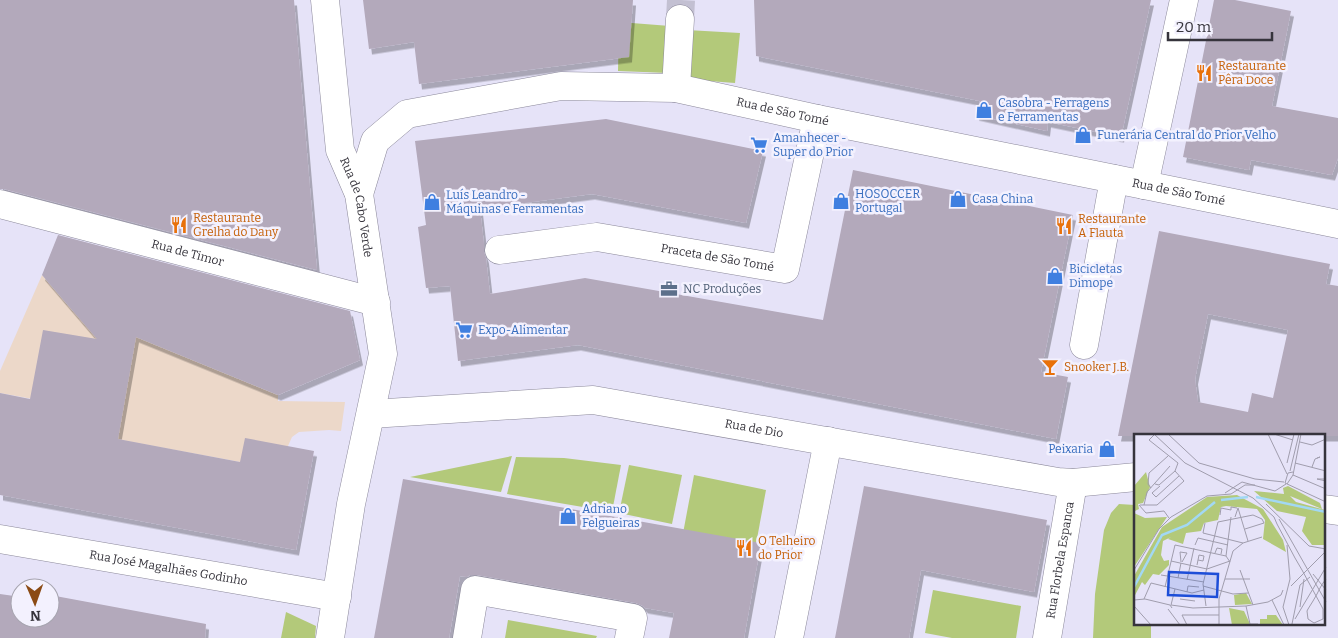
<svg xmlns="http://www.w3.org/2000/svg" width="1338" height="638" viewBox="0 0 1338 638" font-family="Bitter,serif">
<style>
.education{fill:#ecd8c9}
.green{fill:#b3c97a}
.building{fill:#b3a9bb;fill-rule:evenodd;filter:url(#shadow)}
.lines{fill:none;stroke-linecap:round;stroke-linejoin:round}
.minor-tunnel{stroke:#c3c0d2;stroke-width:28;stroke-dasharray:28 14;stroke-linecap:butt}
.minor-casing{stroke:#8b889a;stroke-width:29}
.minor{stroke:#fff;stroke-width:28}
.labels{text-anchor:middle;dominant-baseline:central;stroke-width:5;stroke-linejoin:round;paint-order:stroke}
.food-label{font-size:12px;fill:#c56008;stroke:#f3f1fe;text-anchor:start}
.shop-label{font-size:12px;fill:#366cbe;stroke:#f3f1fe;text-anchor:start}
.street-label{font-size:12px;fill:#36343c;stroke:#f3f1fe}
.service-label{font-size:12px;fill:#4e5e75;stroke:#f3f1fe;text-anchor:start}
.inset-river{fill:none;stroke:#a2d8f4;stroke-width:2.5}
.inset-road{fill:none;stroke:#a09dad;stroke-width:1}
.view{fill:#1d4ed8;fill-opacity:0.15;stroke:#1d4ed8;stroke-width:2.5}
.inset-edge{fill:none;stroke:#36343c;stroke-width:2.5}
</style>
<defs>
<filter id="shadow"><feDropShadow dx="3" dy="5.5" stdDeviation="0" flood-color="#0004"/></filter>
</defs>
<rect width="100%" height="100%" fill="#e6e3f8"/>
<polygon class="education" points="42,275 73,311 278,395 278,401 345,402 341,431 329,430 299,432 292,437 288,446 240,462 56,428 60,404 0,393 0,371"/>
<g class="green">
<polygon points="619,22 670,26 668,73 618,71"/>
<polygon points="687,30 740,33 735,83 683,79"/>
<polygon points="512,456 501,492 410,477"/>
<polygon points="516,457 564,458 621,465 612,512 507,494"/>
<polygon points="629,465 682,475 672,524 619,513"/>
<polygon points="694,475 766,490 754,555 681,544"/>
<polygon points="1119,504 1135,505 1136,624 1151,624 1151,638 1093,638 1095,594 1104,530 1111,513"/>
<polygon points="933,590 1021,606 1016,638 952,638 925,633"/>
<polygon points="286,612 316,626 315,638 281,638"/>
<polygon points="508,620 597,636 596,638 505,638"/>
</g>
<g class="building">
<polygon points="0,0 294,0 317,270 4,189 0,189"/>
<polygon points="363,0 633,0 629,57 419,84 414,42 369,49"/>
<polygon points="754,0 1151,0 1121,137 1048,122 1047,131 976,115 980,101 756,56"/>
<polygon points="1214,0 1235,0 1291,11 1272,106 1338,118 1338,158 1332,175 1251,160 1249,170 1183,157"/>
<polygon points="606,119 763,151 746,223 592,194 480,209 484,244 484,252 486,258 490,294 585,278 823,320 853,170 1073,215 1041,372 1068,377 1056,439 578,345 458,361 450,286 426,288 418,227 426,225 415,141"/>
<path d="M1159,231l171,33 -4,20 12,2v150h-220zM1208,314l80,16 -15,68 -21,-5 -4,19 -50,-10 -3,-23z"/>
<polygon points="58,235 350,311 360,360 278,395 136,337 118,439 240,462 245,438 314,451 296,550 0,495 0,393 30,399 43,330 97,339 42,275"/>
<polygon points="403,479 761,543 744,638 669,638 674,613 645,608 643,606 636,603 477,575 470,575 467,577 460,576 449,638 374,638"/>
<polygon points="864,486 1047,520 1034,592 921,570 909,638 835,638"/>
<polygon points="15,589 20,590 20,618 50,618 50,595 206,624 205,638 0,638 0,594 14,596"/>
</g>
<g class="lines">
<polyline class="minor-tunnel" points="680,19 681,0"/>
<g class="minor-casing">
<g id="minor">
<path id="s1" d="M325,0l15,150 19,44 24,160 -32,150 -21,134"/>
<polyline points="676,88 680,19"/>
<polyline points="1144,185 1184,0"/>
<path id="s2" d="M359,194l16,-53 32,-27 154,-28 115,2 141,31 521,105"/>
<path id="s3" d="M0,204l376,98"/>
<path id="s4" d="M499,250l98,-13 188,32 32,-150"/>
<polyline points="1084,345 1114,179"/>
<path id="s5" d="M371,414l222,-14 465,82 15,1 63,-6"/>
<polyline points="1324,509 1338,511"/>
<path id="s6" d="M0,539l337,58"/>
<polyline points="467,638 475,590 633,618 629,638"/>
<polyline points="789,638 828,441"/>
<path id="s7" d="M1047,638l26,-155"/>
</g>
</g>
<use href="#minor" class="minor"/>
</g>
<defs>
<g id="restaurant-bare" transform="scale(1.35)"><path d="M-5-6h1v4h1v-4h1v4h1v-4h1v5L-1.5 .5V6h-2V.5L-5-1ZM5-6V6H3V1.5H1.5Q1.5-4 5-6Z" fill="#e8710a" stroke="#f3f1fe" stroke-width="2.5" paint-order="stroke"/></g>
<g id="shop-bare" transform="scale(1.35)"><path d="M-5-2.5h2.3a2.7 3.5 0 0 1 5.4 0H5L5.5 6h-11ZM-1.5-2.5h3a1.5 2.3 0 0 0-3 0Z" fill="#3f7fe0" stroke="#f3f1fe" stroke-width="2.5" paint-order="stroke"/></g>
<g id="supermarket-bare" transform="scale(1.35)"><path d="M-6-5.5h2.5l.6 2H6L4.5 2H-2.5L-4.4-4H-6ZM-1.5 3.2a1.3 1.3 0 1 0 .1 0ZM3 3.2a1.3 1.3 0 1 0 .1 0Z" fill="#3f7fe0" stroke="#f3f1fe" stroke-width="2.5" paint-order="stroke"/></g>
<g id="office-bare" transform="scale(1.35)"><path d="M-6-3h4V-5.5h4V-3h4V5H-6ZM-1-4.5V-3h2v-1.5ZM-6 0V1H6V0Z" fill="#5c6f8a" stroke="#f3f1fe" stroke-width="2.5" paint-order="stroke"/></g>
<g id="bar-bare" transform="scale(1.35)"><path d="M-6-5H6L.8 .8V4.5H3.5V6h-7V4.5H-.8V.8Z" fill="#e8710a" stroke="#f3f1fe" stroke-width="2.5" paint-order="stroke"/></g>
</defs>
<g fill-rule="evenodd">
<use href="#restaurant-bare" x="1204" y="73"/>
<use href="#shop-bare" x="984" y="110"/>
<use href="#shop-bare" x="1083" y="135"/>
<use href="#supermarket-bare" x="759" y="145"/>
<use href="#shop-bare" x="958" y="199"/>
<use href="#shop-bare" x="841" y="201"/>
<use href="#shop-bare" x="432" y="202"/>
<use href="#restaurant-bare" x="179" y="225"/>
<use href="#restaurant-bare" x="1064" y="226"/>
<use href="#shop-bare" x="1055" y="276"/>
<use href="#office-bare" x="669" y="289"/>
<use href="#supermarket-bare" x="464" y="330"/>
<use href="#bar-bare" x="1050" y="367"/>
<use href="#shop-bare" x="1107" y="449"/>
<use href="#shop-bare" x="568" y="516"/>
<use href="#restaurant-bare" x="744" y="548"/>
</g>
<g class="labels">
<g class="food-label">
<text x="1218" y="66">Restaurante<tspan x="1218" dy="14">Pêra Doce</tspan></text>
<text x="193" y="218">Restaurante<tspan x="193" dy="14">Grelha do Dany</tspan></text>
<text x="1078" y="219">Restaurante<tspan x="1078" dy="14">A Flauta</tspan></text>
<text x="1064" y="367">Snooker J.B.</text>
<text x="758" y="541">O Telheiro<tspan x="758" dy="14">do Prior</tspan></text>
</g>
<g class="shop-label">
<text x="998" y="103">Casobra - Ferragens<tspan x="998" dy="14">e Ferramentas</tspan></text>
<text x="1097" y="135">Funerária Central do Prior Velho</text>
<text x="773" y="138">Amanhecer -<tspan x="773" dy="14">Super do Prior</tspan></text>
<text x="855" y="194">HOSOCCER<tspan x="855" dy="14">Portugal</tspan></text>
<text x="446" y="195">Luís Leandro -<tspan x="446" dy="14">Máquinas e Ferramentas</tspan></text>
<text x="972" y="199">Casa China</text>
<text x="1069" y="269">Bicicletas<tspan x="1069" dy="14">Dimope</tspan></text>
<text x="478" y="330">Expo-Alimentar</text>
<text x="1093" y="449" text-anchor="end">Peixaria</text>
<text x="582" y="509">Adriano<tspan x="582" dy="14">Felgueiras</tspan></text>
</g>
<g class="street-label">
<text stroke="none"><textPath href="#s2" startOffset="478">Rua de São Tomé</textPath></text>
<text stroke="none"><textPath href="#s2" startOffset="882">Rua de São Tomé</textPath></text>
<text stroke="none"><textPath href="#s1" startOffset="211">Rua de Cabo Verde</textPath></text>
<text stroke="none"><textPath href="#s3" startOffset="194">Rua de Timor</textPath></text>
<text stroke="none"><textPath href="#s4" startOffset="221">Praceta de São Tomé</textPath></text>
<text stroke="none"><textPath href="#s5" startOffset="386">Rua de Dio</textPath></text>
<text stroke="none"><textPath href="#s7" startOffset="79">Rua Florbela Espanca</textPath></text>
<text stroke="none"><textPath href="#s6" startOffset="171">Rua José Magalhães Godinho</textPath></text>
</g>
<g class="service-label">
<text x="683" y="289">NC Produções</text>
</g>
</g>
<g transform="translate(1134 434)">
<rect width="191" height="191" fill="#e6e3f8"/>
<path d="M12,38l4,15 -7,16 -5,1 1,5 -4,2 -1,-25zM154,52l32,17 2,6 -32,-13 6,6 29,8v35h-13l-10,-14 4,-14 -29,-6 -23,-20 30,3 -1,-6zM103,61l26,14 20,31 3,12 -23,-13 2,-19 -8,-11 -31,-3 -5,1 -3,13 -14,3 -3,8 -15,2 -3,11 -15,-5 3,-2 -8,4 -2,14 3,6 5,-1v5l-10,10 -6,-1 -8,11 -3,-3 -8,15v-21l28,-49 45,-30zM0,79l11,5 22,-1 -33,50zM112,159l6,11 -17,1 -1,-10zM95,174l15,3 6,13 10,1v-6h7v-4h9l7,10h-51z" fill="#b3c97a"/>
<path class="inset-river" d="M122,63l70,15M87,66l27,-3M0,153l28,-52 25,-10 28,-23"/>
<path class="inset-road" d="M20,0l31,29 68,35 21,19 3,7 18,34 7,12 20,37 1,2v10l-9,4 -6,-4 -1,-8 1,-2 5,-8 4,-7 3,-6 3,-5 3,-4M21,0l-6,6 29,23 -3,8 -16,14 -4,-1M34,0l31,29 56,16 29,3M134,0l19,40M140,0l19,6M166,8l12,3 14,-6M153,29l7,-29M161,29l31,8M178,33l3,-8 5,-2 -3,1M156,37l9,-37M159,38l-5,1 -3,10 41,19M159,41l33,14M192,45h-9l9,2M153,50l6,-9 8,-41M26,52l-8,7 4,4 23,-21M17,54l-3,-4 1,-11 19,-17M91,59l17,-11 33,9 11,-7M132,70l43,42 17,3M5,71l7,8 18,-2 5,7M6,71h17l27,-24 -9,-10M10,71l3,-13 23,-26M86,81l1,-7 10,2v-3l6,1M101,83l3,-9 10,33M145,85l47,83M71,89l-2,10 40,10M61,111l3,-7 30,7M153,111l3,34 -7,28 6,18M81,119l2,-5 5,1 -1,5M92,122l5,-39M37,127l36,8 23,-8M47,128l-1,-10 7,1 -5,9M63,131l2,-10 5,1 -1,5 -5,-1M0,136l25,-41 12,-12 36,-21 24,-2 14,-9h10M106,136l13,35M179,140l13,16M27,141l43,7M44,144l3,-15M91,145h25M53,146l7,-32M69,152l30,8 15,-1M157,152l35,-35M31,153l10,-42 51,11 4,6M53,158l1,-6 11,1M10,165l7,-16 41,10 12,-3M46,165l15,2M138,166l12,25M0,170v-4l11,-1 25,6 2,3M37,171l22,3 53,-2 22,-4 13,-7 2,-5M37,171l4,-16M0,172l17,19M72,172l-3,-22 15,-62 35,-7 9,4 2,4 -19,6M112,172l4,18h8M166,173l4,-28M34,175l12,16M161,185l31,-52M158,190l8,-39 10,-8M53,191l-5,-10h37M60,191h25M85,191v-26l14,-48 10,-8 19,-6"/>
<path class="view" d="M35,138l49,2 -1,23 -49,-2z"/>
<rect width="191" height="191" class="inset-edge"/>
</g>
<g transform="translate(35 603) rotate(178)"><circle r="24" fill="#f3f1fe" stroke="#a7a5b0"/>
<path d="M0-4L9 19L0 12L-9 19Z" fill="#8b4b15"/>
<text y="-8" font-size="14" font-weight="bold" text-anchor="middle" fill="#36343c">N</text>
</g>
<path d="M1168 32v8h104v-8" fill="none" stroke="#36343c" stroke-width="2.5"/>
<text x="1176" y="32" font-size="15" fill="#36343c" stroke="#f3f1fe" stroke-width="4" paint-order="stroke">20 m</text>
</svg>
